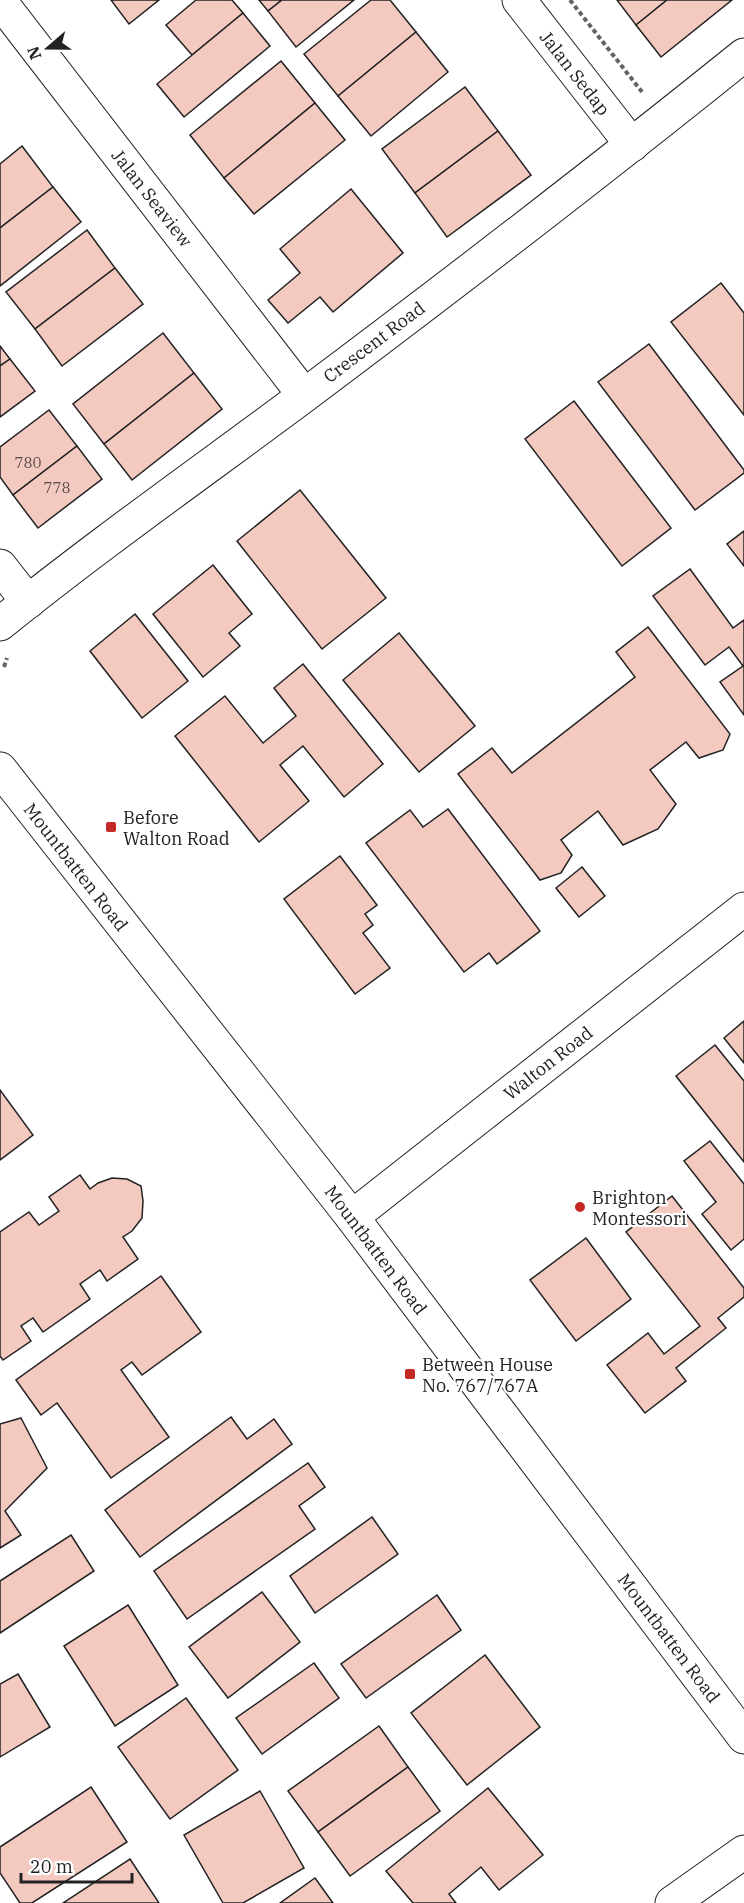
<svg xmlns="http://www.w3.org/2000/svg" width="744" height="1903" viewBox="0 0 744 1903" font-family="'IBM Plex Serif',serif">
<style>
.building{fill:#f3c9c0;stroke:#222;stroke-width:1.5}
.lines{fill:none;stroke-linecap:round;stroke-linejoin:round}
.minor-casing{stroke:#222;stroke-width:35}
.major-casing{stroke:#222;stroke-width:35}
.path{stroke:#646464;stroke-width:4;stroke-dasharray:4.5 3;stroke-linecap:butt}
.minor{stroke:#fff;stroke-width:33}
.major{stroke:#fff;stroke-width:33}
.poi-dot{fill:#c62828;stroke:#fff;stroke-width:2}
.labels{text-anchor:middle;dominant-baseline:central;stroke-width:4.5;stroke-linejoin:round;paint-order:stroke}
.number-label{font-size:15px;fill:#564c4a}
.street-label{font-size:18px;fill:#222;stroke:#fff}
.poi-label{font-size:18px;fill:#222;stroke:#fff;text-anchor:start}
</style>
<rect width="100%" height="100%" fill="#fff"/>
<g class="building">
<polygon points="111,0 159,0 129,24"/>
<polygon points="196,0 232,0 243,13 192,55 166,25"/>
<polygon points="259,0 282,0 268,11"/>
<polygon points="282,0 354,0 296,47 268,11"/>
<polygon points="371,0 390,0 416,32 338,96 304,54"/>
<polygon points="617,0 667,0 636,25"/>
<polygon points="667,0 732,0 661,57 636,25"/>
<polygon points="243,13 270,46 184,117 157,84"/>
<polygon points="416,32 448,72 371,136 338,96"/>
<polygon points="281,61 315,103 224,178 190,135"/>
<polygon points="465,87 498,131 415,193 382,149"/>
<polygon points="315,103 345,140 254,214 224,178"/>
<polygon points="498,131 531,175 447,237 415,193"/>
<polygon points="22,146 53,187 0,228 0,164"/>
<polygon points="53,187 81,222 0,286 0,228"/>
<polygon points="351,189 403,253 333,312 320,297 288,323 268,300 300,273 280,249"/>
<polygon points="87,230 115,268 35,329 6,292"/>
<polygon points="115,268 143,304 62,366 35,329"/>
<polygon points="721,283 744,313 744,415 671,322"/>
<polygon points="163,333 194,373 104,444 73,404"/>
<polygon points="649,344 744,470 744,473 695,510 598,382"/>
<polygon points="0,346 10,359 0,366"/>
<polygon points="10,359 35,391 0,417 0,366"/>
<polygon points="194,373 222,409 132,480 104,444"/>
<polygon points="574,401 671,528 622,566 525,439"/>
<polygon points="49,410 77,446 13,495 0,477 0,447"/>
<polygon points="77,446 102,479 38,528 13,495"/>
<polygon points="300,490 386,598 322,649 237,541"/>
<polygon points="744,531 744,566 727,544"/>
<polygon points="213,565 252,614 229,633 240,646 203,677 153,614"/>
<polygon points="690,569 733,628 744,620 744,715 720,682 743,666 729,647 705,665 653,596"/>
<polygon points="135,614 188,681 142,718 90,651"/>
<polygon points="648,627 730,734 723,750 699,758 686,742 650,770 676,804 658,829 623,845 598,811 561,840 572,855 561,873 540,880 458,774 492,748 512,773 635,677 616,652"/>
<polygon points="399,633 475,726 419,772 343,680"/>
<polygon points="303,664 383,764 344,797 303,746 280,765 309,801 259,842 175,736 225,696 263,743 296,716 274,688"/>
<polygon points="448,809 540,931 497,964 489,953 464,972 366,843 410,810 423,827"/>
<polygon points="340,856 377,905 365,914 373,925 363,933 390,968 355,994 284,899"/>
<polygon points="582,867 605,896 579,917 556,888"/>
<polygon points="744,1021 744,1063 724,1038"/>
<polygon points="715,1045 744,1081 744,1162 676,1076"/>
<polygon points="0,1090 33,1135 0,1160"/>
<polygon points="710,1141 744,1184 744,1239 731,1250 702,1214 716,1202 684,1161"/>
<polygon points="80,1175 90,1189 98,1183 112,1178 127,1179 141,1186 143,1201 142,1218 132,1231 123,1237 138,1259 107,1281 100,1270 80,1284 90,1299 43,1332 33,1318 21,1326 31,1341 3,1360 0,1356 0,1232 29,1212 39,1225 59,1211 49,1197"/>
<polygon points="672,1196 744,1288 744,1297 718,1318 726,1328 676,1368 686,1381 645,1413 607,1365 648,1333 664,1354 700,1326 626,1232"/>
<polygon points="586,1238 631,1299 576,1341 530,1280"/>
<polygon points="161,1276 201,1332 142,1375 132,1362 121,1370 169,1437 111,1478 57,1403 41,1415 16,1380"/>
<polygon points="231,1417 247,1439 274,1419 292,1444 140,1557 105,1510"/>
<polygon points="21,1418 47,1468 5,1511 21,1535 0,1548 0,1424"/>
<polygon points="308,1463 325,1487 299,1506 315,1529 187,1619 154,1571"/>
<polygon points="372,1517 398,1554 315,1613 290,1576"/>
<polygon points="71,1535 94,1571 0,1633 0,1581"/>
<polygon points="262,1592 300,1642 228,1698 189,1647"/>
<polygon points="437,1595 461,1630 366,1698 341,1664"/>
<polygon points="128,1605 178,1685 115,1726 64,1646"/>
<polygon points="485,1655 540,1727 467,1785 411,1713"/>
<polygon points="314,1663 339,1698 262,1754 236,1718"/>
<polygon points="18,1674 50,1727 0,1757 0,1684"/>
<polygon points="186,1698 238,1770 170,1819 118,1747"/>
<polygon points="379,1726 408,1767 318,1832 288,1791"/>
<polygon points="408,1767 440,1811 350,1876 318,1832"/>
<polygon points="91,1787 127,1842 32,1903 20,1903 0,1873 0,1847"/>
<polygon points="488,1788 543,1855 499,1890 481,1867 449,1894 456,1903 413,1903 386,1871"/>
<polygon points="260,1791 304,1868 243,1903 223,1903 184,1835"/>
<polygon points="130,1859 159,1903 63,1903"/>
<polygon points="315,1878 333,1903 280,1903"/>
</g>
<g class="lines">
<g class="minor-casing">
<g id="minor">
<polyline points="519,0 632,145"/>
<polyline points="0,1 304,395"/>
<polyline points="0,566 28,602"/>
<path d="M0,624c99,-80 203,-153 305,-229 148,-111 295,-224 439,-340"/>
<polyline points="352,1217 744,909"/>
<polyline points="672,1903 744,1852"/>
</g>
</g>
<g class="major-casing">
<polyline id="major" points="0,769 352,1217 744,1737"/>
</g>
<g class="path">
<polyline points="570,0 642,92"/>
<polyline points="4,667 7,658"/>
</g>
<use href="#minor" class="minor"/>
<use href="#major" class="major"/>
</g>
<g class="poi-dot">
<rect x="105" y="821" width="12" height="12" rx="3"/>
<circle cx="580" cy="1207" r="6"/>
<rect x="404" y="1368" width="12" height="12" rx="3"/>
</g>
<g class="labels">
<g class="number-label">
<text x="28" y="462">780</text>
<text x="57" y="487">778</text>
</g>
<g class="street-label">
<text transform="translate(575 73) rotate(52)">Jalan Sedap</text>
<text transform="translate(152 198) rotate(52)">Jalan Seaview</text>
<text transform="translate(374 342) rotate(-37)">Crescent Road</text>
<text transform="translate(76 867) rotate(52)">Mountbatten Road</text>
<text transform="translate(548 1063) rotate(-38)">Walton Road</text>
<text transform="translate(376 1250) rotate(53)">Mountbatten Road</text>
<text transform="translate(669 1638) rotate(53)">Mountbatten Road</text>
</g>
<g class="poi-label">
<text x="123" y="817">Before<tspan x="123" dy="21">Walton Road</tspan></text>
<text x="592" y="1197">Brighton<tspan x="592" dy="21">Montessori</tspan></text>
<text x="422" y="1364">Between House<tspan x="422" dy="21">No. 767/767A</tspan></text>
</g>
</g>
<g transform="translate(48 48) rotate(250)" stroke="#ffffff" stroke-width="4.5" paint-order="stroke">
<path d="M0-4.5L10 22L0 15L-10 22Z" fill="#222222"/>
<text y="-9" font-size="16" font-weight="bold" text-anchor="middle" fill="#222222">N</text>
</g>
<path d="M21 1873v9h111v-9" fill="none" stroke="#222222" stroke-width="3"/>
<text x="30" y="1873" font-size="18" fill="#222222" stroke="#ffffff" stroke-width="4.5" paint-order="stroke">20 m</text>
</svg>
